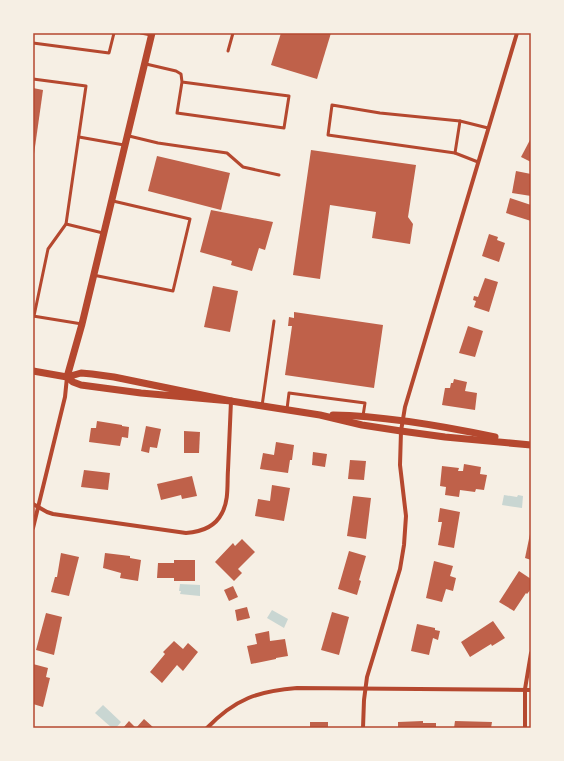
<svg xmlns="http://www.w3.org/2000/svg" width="564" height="761" viewBox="0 0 564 761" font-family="'Fira Sans Condensed',sans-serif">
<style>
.water{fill:#c9d6d2}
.building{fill:#bf614a}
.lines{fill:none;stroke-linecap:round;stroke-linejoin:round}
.service{stroke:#b5482f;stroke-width:3}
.minor{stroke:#b5482f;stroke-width:4}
.tertiary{stroke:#b5482f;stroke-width:7}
.neatline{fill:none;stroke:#b5482f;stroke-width:1.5}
</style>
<rect width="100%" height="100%" fill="#f6efe4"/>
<g class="water">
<polygon points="504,495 517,497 518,495 523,496 522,508 502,505"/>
<polygon points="180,584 200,585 200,596 180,594 181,591 179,591"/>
<polygon points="272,610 288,619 284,628 267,618"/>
<polygon points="103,705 121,722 116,728 112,728 95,713"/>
</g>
<g class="building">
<polygon points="281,33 331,33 317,79 271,65"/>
<polygon points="33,88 43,90 34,154 33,154"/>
<polygon points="531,138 531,162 521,157"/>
<polygon points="311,150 416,165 408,217 413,224 410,244 372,238 376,212 330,205 320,279 293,275"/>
<polygon points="157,156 230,173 221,210 148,191"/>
<polygon points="516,171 531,174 531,196 512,193"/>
<polygon points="510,198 531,205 531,221 506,213"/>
<polygon points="211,210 273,222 265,250 259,248 252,271 231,265 232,261 200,252"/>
<polygon points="489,234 498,237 497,240 505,243 499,262 482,256"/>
<polygon points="485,278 498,282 489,312 474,307 476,301 473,300 474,296 478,297"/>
<polygon points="213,286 238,291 230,332 204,327"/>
<polygon points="294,312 383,325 374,388 285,375 292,326 288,326 289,317 294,318"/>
<polygon points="468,326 483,331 475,357 459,353"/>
<polygon points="454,379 467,382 465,391 477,393 475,410 442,405 445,388 450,388 451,383 453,383"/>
<polygon points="97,421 122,425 122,426 129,427 128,438 122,437 120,446 89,442 91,428 96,428"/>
<polygon points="146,426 161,429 157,448 150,447 149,453 141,451"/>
<polygon points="184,431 200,432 199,453 184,453"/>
<polygon points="276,442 294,445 292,460 290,460 288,473 260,469 263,453 274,455"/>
<polygon points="313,452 327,454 325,467 312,465"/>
<polygon points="350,460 366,461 364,480 348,479"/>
<polygon points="464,464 481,467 480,474 487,475 484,490 476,489 475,492 460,490 459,497 445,495 446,487 440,486 442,466 459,468 458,471 463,471"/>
<polygon points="84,470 110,473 108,490 81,487"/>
<polygon points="192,476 197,496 182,499 181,495 161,500 157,484"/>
<polygon points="272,485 290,488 284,521 255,516 258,499 270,501"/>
<polygon points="353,496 371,498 366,539 347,536"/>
<polygon points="440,508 460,512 454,548 438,545 442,522 438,522"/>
<polygon points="530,534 531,534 531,560 525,558"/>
<polygon points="242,539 255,552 238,569 242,573 234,581 215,562 233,543 235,546"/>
<polygon points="349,551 366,556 359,580 361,581 357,595 338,589"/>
<polygon points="61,553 79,557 69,596 51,592 55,577 57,577"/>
<polygon points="105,553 130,556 130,558 141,560 138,581 120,578 121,573 103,568"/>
<polygon points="174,560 195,560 195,581 174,581 174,578 157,578 158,563 174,563"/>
<polygon points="434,561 453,566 450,576 456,578 453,591 446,589 442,602 426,598"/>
<polygon points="519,571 531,579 531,589 527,594 526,593 514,611 499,602"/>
<polygon points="233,586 238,597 229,601 224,590"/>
<polygon points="247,607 250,618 237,621 235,610"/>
<polygon points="332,612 349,617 339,655 321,650"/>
<polygon points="46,613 62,617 54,655 36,650"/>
<polygon points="493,621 505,638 492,646 491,644 470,657 461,642"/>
<polygon points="417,624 435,628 435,630 440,631 438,640 433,638 429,655 411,651"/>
<polygon points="269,631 270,641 285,639 288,656 276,658 276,659 251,664 247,646 257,644 255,634"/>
<polygon points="174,641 183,649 188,643 198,652 183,671 177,665 162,683 150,672 165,654 163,652"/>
<polygon points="33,664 48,668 46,677 50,678 43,707 33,704"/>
<polygon points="144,719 154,728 123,728 129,721 136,728"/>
<polygon points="423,721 423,723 436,723 436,728 398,728 398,722"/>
<polygon points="455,721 492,722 491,728 454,728"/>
<rect x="310" y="722" width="18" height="6"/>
</g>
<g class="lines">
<g class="service">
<polyline points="141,33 151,35"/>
<polyline points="33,43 109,53 114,33"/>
<polyline points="228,51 233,33"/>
<polyline points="146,64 176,71 181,74 182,82 177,113 284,128 289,96 182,82"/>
<polyline points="33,79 86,86 66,224 48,249 34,316"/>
<polyline points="129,136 158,143 227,153 243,167 279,175"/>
<polyline points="79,137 124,145"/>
<polyline points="455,153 460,121"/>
<polyline points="478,162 455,153 328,135 332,105 380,113 460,121 488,128"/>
<polyline points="66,224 103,233"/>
<polyline points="93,275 173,291 190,219 113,201"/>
<polyline points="33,316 82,324"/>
<polyline points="262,406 274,321"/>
<polyline points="287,409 289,393 365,403 363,416"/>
</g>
<g class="minor">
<path d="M33,504l14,8 6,2 133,19c15,-1 29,-6 36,-20 7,-13 5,-29 6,-43 1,-23 2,-46 3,-69"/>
<polyline points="33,528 65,397 67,377"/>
<path d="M207,728c28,-29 51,-37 90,-40l234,2"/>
<polyline points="363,728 364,700 367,677 400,569 404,545 406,516 400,465 401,431 405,407 517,33"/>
<polyline points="525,728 525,689 531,653"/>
</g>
<g class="tertiary">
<polyline points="33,371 67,377 73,382 81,385 141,393 231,401 114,377 92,374 81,373 67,377"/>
<polyline points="67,377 82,324 152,33"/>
<polyline points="231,401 320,415 362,425 401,431 445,437 531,445"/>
<path d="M333,415c53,1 110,11 162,22"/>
</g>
</g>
<rect width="564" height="761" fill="none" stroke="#f6efe4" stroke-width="68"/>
<rect x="34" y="34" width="496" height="693" class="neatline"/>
</svg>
